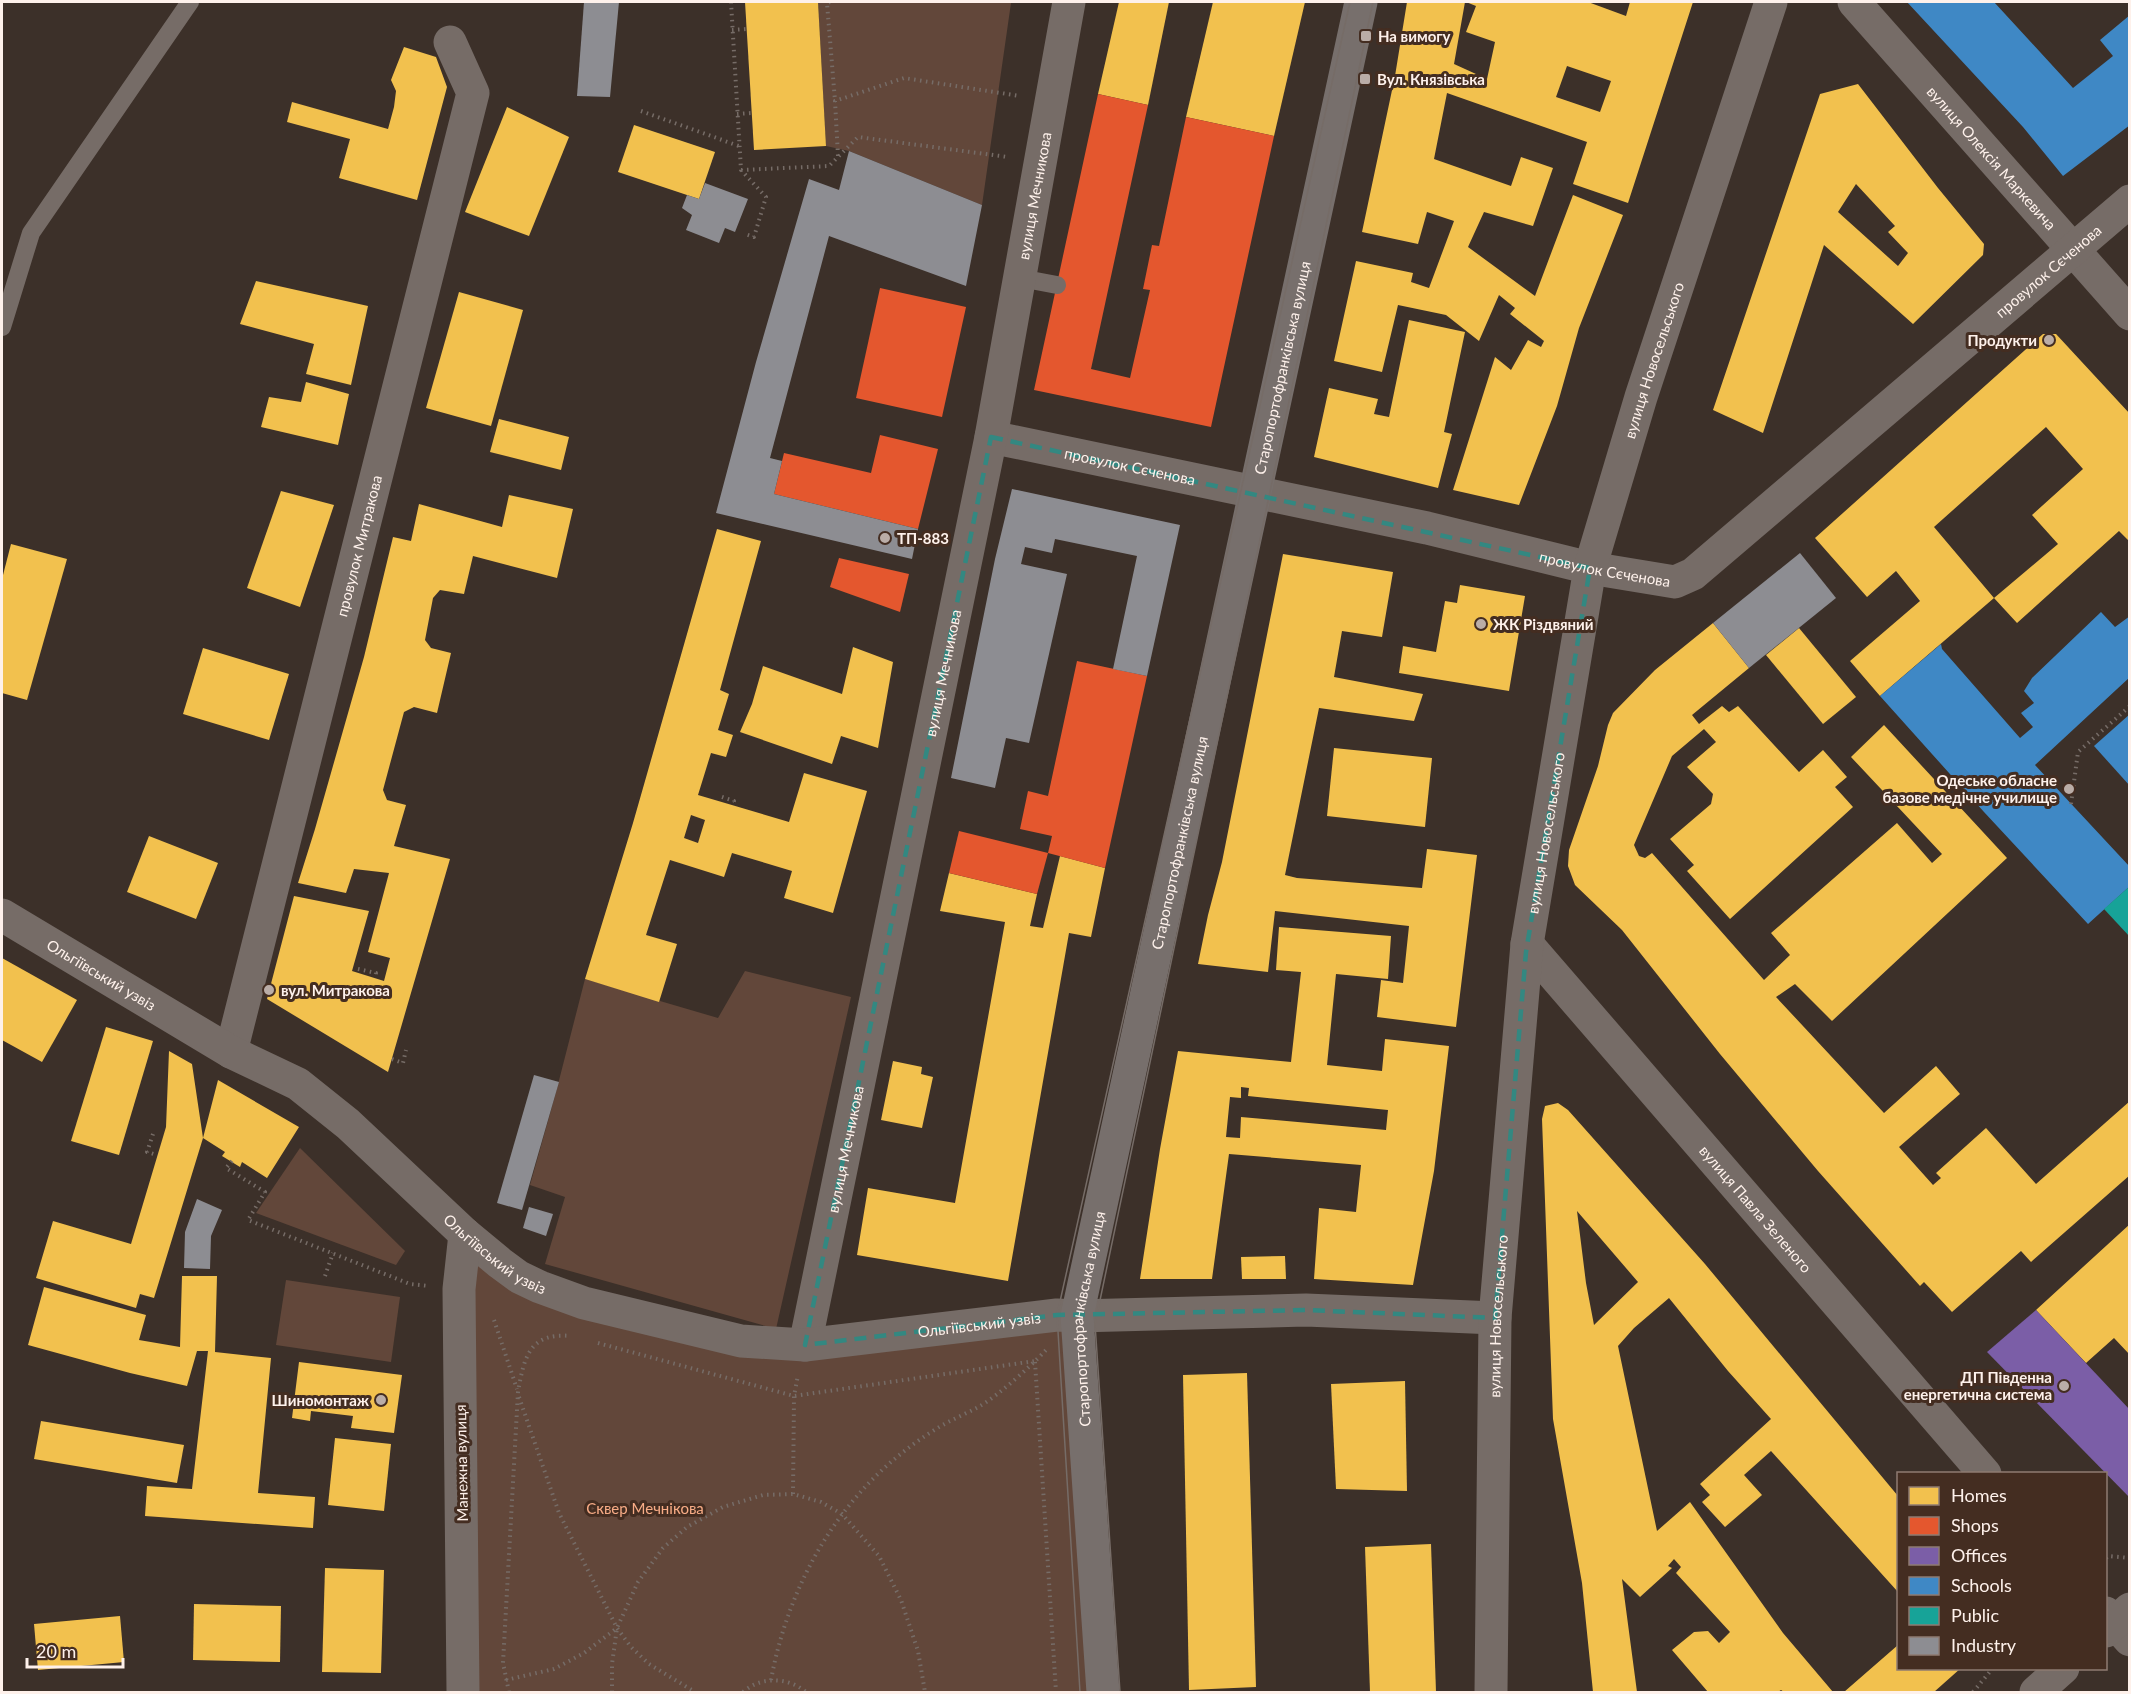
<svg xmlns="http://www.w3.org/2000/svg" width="2131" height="1694" viewBox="0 0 2131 1694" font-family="Lato,sans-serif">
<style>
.green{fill:#62473a}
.homes{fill:#f2c14e;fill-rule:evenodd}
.shops{fill:#e4572e}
.offices{fill:#7b5ea7}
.schools{fill:#3f88c5}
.public{fill:#17a398}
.industry{fill:#8d8d92}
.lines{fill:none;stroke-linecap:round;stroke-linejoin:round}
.path{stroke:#766c67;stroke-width:4;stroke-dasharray:1.5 4.5;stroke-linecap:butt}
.service{stroke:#766c67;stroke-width:18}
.minor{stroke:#766c67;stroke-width:33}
.tertiary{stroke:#766c67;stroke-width:33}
.secondary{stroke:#776f6c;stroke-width:33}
.tram{stroke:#766c67;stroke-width:1.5}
.marked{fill:none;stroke:#338881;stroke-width:4.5;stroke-dasharray:12 8;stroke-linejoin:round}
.poi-dot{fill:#baada7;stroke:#442d21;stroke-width:2}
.labels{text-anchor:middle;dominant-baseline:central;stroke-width:6;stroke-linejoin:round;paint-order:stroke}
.poi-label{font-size:15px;font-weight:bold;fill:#fef1eb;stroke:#442d21;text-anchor:start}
.street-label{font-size:15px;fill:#fef1eb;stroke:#442d21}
.park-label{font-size:15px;fill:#f8ac86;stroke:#442d21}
</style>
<rect width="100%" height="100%" fill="#3c3029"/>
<g class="green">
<polygon points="818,2 1011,3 982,205 849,151 826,146"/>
<polygon points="745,971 851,997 776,1329 545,1264 565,1197 530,1185 555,1096 585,979 718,1018"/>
<polygon points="300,1148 405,1251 396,1265 256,1213"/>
<polygon points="465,1234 500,1263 741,1341 1077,1316 1103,1692 463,1692"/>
<polygon points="286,1280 400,1297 391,1362 276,1345"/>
</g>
<g class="homes">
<polygon points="745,2 818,2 826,146 754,150"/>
<polygon points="1119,2 1169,2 1148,105 1098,94"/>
<polygon points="1213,2 1305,2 1274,136 1186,117"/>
<path d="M1407,2h58l-11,62 33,15 8,-37 -29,-10 10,-26 -10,-4h122l38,14 4,-14h63l-65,201 -55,-19 14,-42 -140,-49 -13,66 77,27 10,-29 32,11 -20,58 -49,-14 -16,35 67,49 38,-101 50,20 -44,113 -22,78 -38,99 -66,-15 42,-133 16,13 17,-30 13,7 3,-6 -34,-27 5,-6 -16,-13 -20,46 -33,-26 -48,-10 -16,67 -48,-11 22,-100 57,12 -2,9 18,6 25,-67 -27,-9 -9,32 -56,-12 33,-156zM1567,66l44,15 -11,31 -44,-15z"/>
<polygon points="404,47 436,57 447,87 417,200 339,178 350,139 287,122 292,102 388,129 394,107 396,91 391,80"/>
<path d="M1858,84l80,104 46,56 -1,11 -70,69 -89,-79 -61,188 -50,-23 107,-316zM1856,184l39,42 -7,6 20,21 -10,13 -60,-54z"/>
<polygon points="507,107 569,137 529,236 465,212"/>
<polygon points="634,125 715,152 699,199 618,172"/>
<polygon points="256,281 368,306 351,385 306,374 314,344 240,324"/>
<polygon points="459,292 523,310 491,426 426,408"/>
<polygon points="1409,320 1465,332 1444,432 1452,434 1438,488 1314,457 1329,388 1378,399 1374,414 1389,417"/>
<polygon points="2043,334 2056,334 2130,414 2130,542 2119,531 2017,623 1994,598 2058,544 2032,515 2083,469 2046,427 1934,527 1994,598 1880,696 1850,661 1920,601 1896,571 1867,597 1815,538"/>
<polygon points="306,382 349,394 338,445 261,427 269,397 301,402"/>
<polygon points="499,419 569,437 561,470 490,452"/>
<polygon points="281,491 334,505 300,607 247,588"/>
<polygon points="509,495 573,509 557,578 473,556 464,594 440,590 433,598 425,640 431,648 451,653 437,713 414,707 404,712 383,790 387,800 406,805 394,846 450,859 388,1072 267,999 294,896 369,911 352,971 384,981 390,958 368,952 389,873 354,869 346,893 298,883 315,829 364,657 393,537 411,541 419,504 502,527"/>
<path d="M717,529l44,12 -41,149 9,4 -11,36 15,5 -7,22 -15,-4 -13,42 91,27 15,-49 63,18 -34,122 -49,-15 8,-27 -60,-18 -8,24 -54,-17 -24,75 31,9 -18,58 -74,-23 48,-156zM691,815l14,5 -7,23 -14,-5z"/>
<polygon points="11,544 67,559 27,700 2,693 2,579"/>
<polygon points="1283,554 1393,572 1382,637 1342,631 1334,677 1423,694 1414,721 1319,708 1285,875 1297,878 1422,888 1427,849 1477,855 1456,1027 1377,1017 1381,980 1403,983 1409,926 1275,911 1268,972 1198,964 1208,915 1222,862"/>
<polygon points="1460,585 1525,596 1509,691 1399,673 1403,646 1436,652 1445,601 1457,603"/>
<polygon points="1713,623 1749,668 1692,715 1699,724 1722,706 1729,712 1738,706 1799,772 1823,750 1847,777 1835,787 1853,807 1730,919 1687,871 1694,865 1670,839 1711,804 1713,794 1687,767 1716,742 1704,729 1672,756 1634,845 1639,856 1645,858 1652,853 1764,980 1790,955 1771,933 1897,823 1932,863 1942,854 1851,757 1884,725 2007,858 1832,1021 1795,984 1776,997 1884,1113 1936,1066 1960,1094 1899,1147 1933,1185 1941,1178 1936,1173 1986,1128 2036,1184 2130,1101 2130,1175 2031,1262 2021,1251 1952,1312 1924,1282 1920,1286 1818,1171 1720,1054 1622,930 1575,885 1568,866 1569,850 1598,766 1608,725 1613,713 1655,670"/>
<polygon points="1799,628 1856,697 1823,724 1766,655"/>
<polygon points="853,647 893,662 878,748 841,736 832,764 740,732 752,704 763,666 842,694"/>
<polygon points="203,648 289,674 269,740 183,714"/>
<polygon points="1334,748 1432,758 1425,827 1327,816"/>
<polygon points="149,836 218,863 196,919 127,892"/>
<polygon points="1060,856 1105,868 1091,937 1069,933 1008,1281 857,1255 868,1188 955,1203 1005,922 940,911 949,873 1037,894 1030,926 1043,928"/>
<path d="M1279,927l112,9 -3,43 -52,-5 -9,91 55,6 3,-32 64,7 -15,125 -21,114 -99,-6 5,-71 37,4 5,-47 -132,-11 -17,125h-72l20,-130 18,-98 113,11 10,-90 -25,-2zM1241,1087l8,1 -1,8 140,14 -2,20 -145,-13 -1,21 -14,-1 4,-40 11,1z"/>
<polygon points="2,958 77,1000 42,1062 2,1040"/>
<polygon points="106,1027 153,1041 119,1155 71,1141"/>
<polygon points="169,1051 192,1064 203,1138 218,1080 299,1127 267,1178 242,1162 240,1167 222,1156 225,1152 203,1138 154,1298 140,1294 136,1308 36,1278 53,1221 131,1244 166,1127"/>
<polygon points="893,1061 922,1067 921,1074 933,1077 922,1128 881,1120"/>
<path d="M1558,1103l10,7 137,154 193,232v96l-127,-141 -27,24 18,20 -37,32 -23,-25 8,-7 -10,-11 71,-65 -43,-48 -59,-73 -35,30 -16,18 39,185 33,-29 93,131 50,59h-49l-3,-2 -3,2h-70l-36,-42 22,-18 14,-1 11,12 11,-11 -54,-59 5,-6 -7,-8 -6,7 4,2 -32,29 -18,-18 15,113h-44l-11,-109 -29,-164 -11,-300 3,-13zM1577,1211l61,71 -44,43 -8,-42z"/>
<polygon points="2130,1224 2130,1355 2114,1338 2086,1363 2036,1310"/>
<polygon points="1285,1256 1286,1279 1242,1279 1241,1257"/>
<polygon points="182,1276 217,1276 215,1352 271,1358 258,1493 315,1497 313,1528 145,1516 147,1486 192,1489 208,1351 197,1351 187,1386 130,1373 28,1345 44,1287 146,1315 139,1340 180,1347"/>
<polygon points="299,1362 402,1375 394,1433 351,1428 353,1416 311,1411 310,1421 292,1418"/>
<polygon points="1247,1373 1256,1687 1189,1690 1183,1375"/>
<polygon points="1405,1381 1407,1491 1336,1489 1331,1384"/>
<polygon points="41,1421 184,1445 177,1483 34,1459"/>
<polygon points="335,1438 391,1444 384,1511 328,1505"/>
<polygon points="1431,1544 1436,1692 1370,1692 1365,1547"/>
<polygon points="325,1568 384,1570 381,1673 322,1672"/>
<polygon points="194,1604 281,1606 280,1662 193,1660"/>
<polygon points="120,1616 124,1662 38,1670 34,1624"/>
<polygon points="1898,1645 1898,1668 1961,1668 1934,1692 1844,1692"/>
</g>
<g class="shops">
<polygon points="1098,94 1148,105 1091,369 1130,378 1150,290 1143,289 1152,245 1159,246 1186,117 1274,136 1211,427 1034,390"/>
<polygon points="880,288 966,307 942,417 856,398"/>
<polygon points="880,435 938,449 918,529 774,494 784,453 871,473"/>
<polygon points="839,558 909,574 900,612 830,587"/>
<polygon points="1077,661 1147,676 1105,868 1048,853 1052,836 1020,829 1028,791 1048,796"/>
<polygon points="959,831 1048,853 1037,894 949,873"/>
</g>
<polygon class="offices" points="2036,1310 2130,1410 2130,1498 1987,1352"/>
<g class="schools">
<polygon points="1907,2 1994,2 2073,88 2113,56 2100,40 2130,15 2130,125 2063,176 2023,127"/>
<polygon points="2101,612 2115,627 2130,616 2130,677 2035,765 2130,867 2130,886 2088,924 1984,812 1880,696 1941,644 1942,649 2020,738 2033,727 2021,713 2034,703 2024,691 2032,678"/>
<polygon points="2130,714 2130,786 2094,746"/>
</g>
<polygon class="public" points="2130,886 2130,937 2104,909"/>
<g class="industry">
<polygon points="584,2 619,2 610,97 577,96"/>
<polygon points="849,151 982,205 966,286 829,236 770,458 782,461 774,494 918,529 912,559 716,513 756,362 809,179 839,190"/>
<polygon points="705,183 748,199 735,232 725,228 719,243 686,230 692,215 682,208 687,195 699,199"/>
<polygon points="1012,489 1180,525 1147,676 1113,669 1137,556 1055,539 1052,553 1025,547 1021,564 1067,574 1029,743 1006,738 995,788 951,778 995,559"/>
<polygon points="1800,553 1836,598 1749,668 1713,623"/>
<polygon points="534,1075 559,1082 522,1210 497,1203"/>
<polygon points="197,1199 222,1210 211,1236 210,1269 184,1268 185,1232"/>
<polygon points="529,1207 553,1214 546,1236 523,1228"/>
</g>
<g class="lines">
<g class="path">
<polyline points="731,2 741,170 766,197 754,237 745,234"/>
<polyline points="830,2 827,3 835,101"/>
<polyline points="732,30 747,29"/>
<polyline points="641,111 739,146"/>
<polyline points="737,114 752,113"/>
<polyline points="838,156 835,101 904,78 1020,96"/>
<polyline points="741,170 829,166 858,137 1008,157"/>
<polyline points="722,797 734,801 733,805"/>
<polyline points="2071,804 2078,752 2130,706"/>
<polyline points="358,969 376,973 375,978"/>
<polyline points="392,1059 403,1063 406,1050"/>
<polyline points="153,1134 147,1152 157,1155"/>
<polyline points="232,1161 226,1168 265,1192 248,1220 410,1284 429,1286"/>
<polyline points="325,1276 333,1253"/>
<polyline points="494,1320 517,1389"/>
<polyline points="598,1343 794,1396 1035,1361"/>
<polyline points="1035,1362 1056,1692"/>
<polyline points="519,1397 559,1513 617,1628 631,1647 649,1664 695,1692"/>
<polyline points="793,1494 794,1396 798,1375"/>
<polyline points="2106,1558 2108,1556 2130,1558"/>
<polyline points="506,1680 554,1669 584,1653 617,1628"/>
<path d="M771,1680c19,-103 74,-195 165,-251 14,-9 30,-15 44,-23 19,-11 51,-40 66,-56"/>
<path d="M509,1692l-6,-29 15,-271c6,-34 11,-60 53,-56"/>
<polyline points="612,1692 612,1664 617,1628 638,1582 663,1548 687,1527 723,1507 763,1495 793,1494 821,1502 842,1514 879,1556 901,1600 918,1651 925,1692"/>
<path d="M743,1692c18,-16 45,-15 63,0"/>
<polyline points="1973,1692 1993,1668"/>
</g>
<g class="service">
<polyline points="1020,278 1057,285"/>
<polyline points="2,327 31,233 190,2"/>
</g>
<g class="minor">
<path id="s1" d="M1854,2l276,312"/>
<path id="s2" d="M991,437l436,91 163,40 85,14 18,-8 437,-373"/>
<path id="s3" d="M1527,944l458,530"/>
<path id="s4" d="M231,1052l242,-959 -23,-51"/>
<polyline points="1077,1316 1306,1310 1495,1318"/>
<path id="s5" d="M805,1345l186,-908 78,-435"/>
<polyline points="2106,1613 2130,1640"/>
<path id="s6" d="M1491,1692l4,-374 32,-374 63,-376 51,-171 130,-395"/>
</g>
<g class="tertiary">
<path id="s7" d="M2,915l229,137 67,32 50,40 117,110 35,29 19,14 21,10 44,16 157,38 64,4 252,-30 20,1"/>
<polyline points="2106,1631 2130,1609"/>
<polyline points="463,1692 459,1289 465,1234"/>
<polyline points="2036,1692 2063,1668"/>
</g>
<path class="secondary" id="s8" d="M1103,1692l-26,-376 284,-1314"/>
<g class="tram">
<polyline points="1080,1692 1057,1315 1350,2"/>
<polyline points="1120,1692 1095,1324 1373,2"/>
</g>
</g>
<path class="marked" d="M991,437l599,131 -64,384 -31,366 -189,-8 -249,5 -252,30z"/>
<g class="poi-dot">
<rect x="1360" y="30" width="12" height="12" rx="3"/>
<rect x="1359" y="73" width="12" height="12" rx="3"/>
<circle cx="2049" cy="340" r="6"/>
<circle cx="885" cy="538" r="6"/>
<circle cx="1481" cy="624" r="6"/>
<circle cx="2069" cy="789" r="6"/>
<circle cx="269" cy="990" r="6"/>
<circle cx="2064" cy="1386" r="6"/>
<circle cx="381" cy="1400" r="6"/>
</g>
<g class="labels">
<g class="poi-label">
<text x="1378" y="36">На вимогу</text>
<text x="1377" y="79">Вул. Князівська</text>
<text x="2037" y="340" text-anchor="end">Продукти</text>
<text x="897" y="538">ТП-883</text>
<text x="1493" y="624">ЖК Різдвяний</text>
<text x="2057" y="780" text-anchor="end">Одеське обласне<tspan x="2057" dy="17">базове медічне училище</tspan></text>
<text x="281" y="990">вул. Митракова</text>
<text x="2052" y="1377" text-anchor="end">ДП Південна<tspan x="2052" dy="17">енергетична система</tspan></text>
<text x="369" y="1400" text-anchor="end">Шиномонтаж</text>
</g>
<g class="street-label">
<text stroke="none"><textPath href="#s1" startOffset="208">вулиця Олексія Маркевича</textPath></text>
<text stroke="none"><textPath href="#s5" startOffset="1172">вулиця Мечникова</textPath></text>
<text stroke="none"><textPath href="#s2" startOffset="1186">провулок Сєченова</textPath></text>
<text stroke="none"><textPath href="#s6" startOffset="1348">вулиця Новосельського</textPath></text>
<text stroke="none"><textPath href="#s8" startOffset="1347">Старопортофранківська вулиця</textPath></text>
<text stroke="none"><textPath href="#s2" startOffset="142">провулок Сєченова</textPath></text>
<text stroke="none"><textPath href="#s4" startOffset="522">провулок Митракова</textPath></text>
<text stroke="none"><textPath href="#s2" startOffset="628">провулок Сєченова</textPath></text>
<text stroke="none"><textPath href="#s5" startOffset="686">вулиця Мечникова</textPath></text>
<text stroke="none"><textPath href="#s6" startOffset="862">вулиця Новосельського</textPath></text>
<text stroke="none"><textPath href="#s8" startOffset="861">Старопортофранківська вулиця</textPath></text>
<text stroke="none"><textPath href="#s7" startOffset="116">Ольгіївський узвіз</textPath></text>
<text stroke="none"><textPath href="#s5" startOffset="200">вулиця Мечникова</textPath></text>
<text stroke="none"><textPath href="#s3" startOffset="350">вулиця Павла Зеленого</textPath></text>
<text stroke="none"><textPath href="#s7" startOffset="602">Ольгіївський узвіз</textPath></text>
<text stroke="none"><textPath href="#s6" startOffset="376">вулиця Новосельського</textPath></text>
<text stroke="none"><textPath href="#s8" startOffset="375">Старопортофранківська вулиця</textPath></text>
<text stroke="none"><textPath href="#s7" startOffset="1106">Ольгіївський узвіз</textPath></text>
<text transform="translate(461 1463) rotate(-91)">Манежна вулиця</text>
</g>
<g class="park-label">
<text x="645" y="1508">Сквер Мечнікова</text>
</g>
</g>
<rect width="2131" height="1694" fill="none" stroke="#fef1eb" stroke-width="6"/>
<rect x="1897" y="1472" width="210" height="198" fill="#442d21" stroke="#8e7b72" stroke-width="1.5"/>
<rect x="1909" y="1487" width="30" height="18" fill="#f2c14e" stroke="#8e7b72" stroke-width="1.5"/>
<text x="1951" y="1502" font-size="18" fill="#fef1eb">Homes</text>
<rect x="1909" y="1517" width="30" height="18" fill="#e4572e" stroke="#8e7b72" stroke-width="1.5"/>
<text x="1951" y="1532" font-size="18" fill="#fef1eb">Shops</text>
<rect x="1909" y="1547" width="30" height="18" fill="#7b5ea7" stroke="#8e7b72" stroke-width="1.5"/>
<text x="1951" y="1562" font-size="18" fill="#fef1eb">Offices</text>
<rect x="1909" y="1577" width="30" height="18" fill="#3f88c5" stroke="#8e7b72" stroke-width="1.5"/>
<text x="1951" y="1592" font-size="18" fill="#fef1eb">Schools</text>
<rect x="1909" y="1607" width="30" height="18" fill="#17a398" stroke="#8e7b72" stroke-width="1.5"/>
<text x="1951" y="1622" font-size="18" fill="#fef1eb">Public</text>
<rect x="1909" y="1637" width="30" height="18" fill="#8d8d92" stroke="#8e7b72" stroke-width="1.5"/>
<text x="1951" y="1652" font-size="18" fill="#fef1eb">Industry</text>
<path d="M27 1658v9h96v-9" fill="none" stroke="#fef1eb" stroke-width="3"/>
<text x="36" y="1658" font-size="18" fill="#fef1eb" stroke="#442d21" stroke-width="4.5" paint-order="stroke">20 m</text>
</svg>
